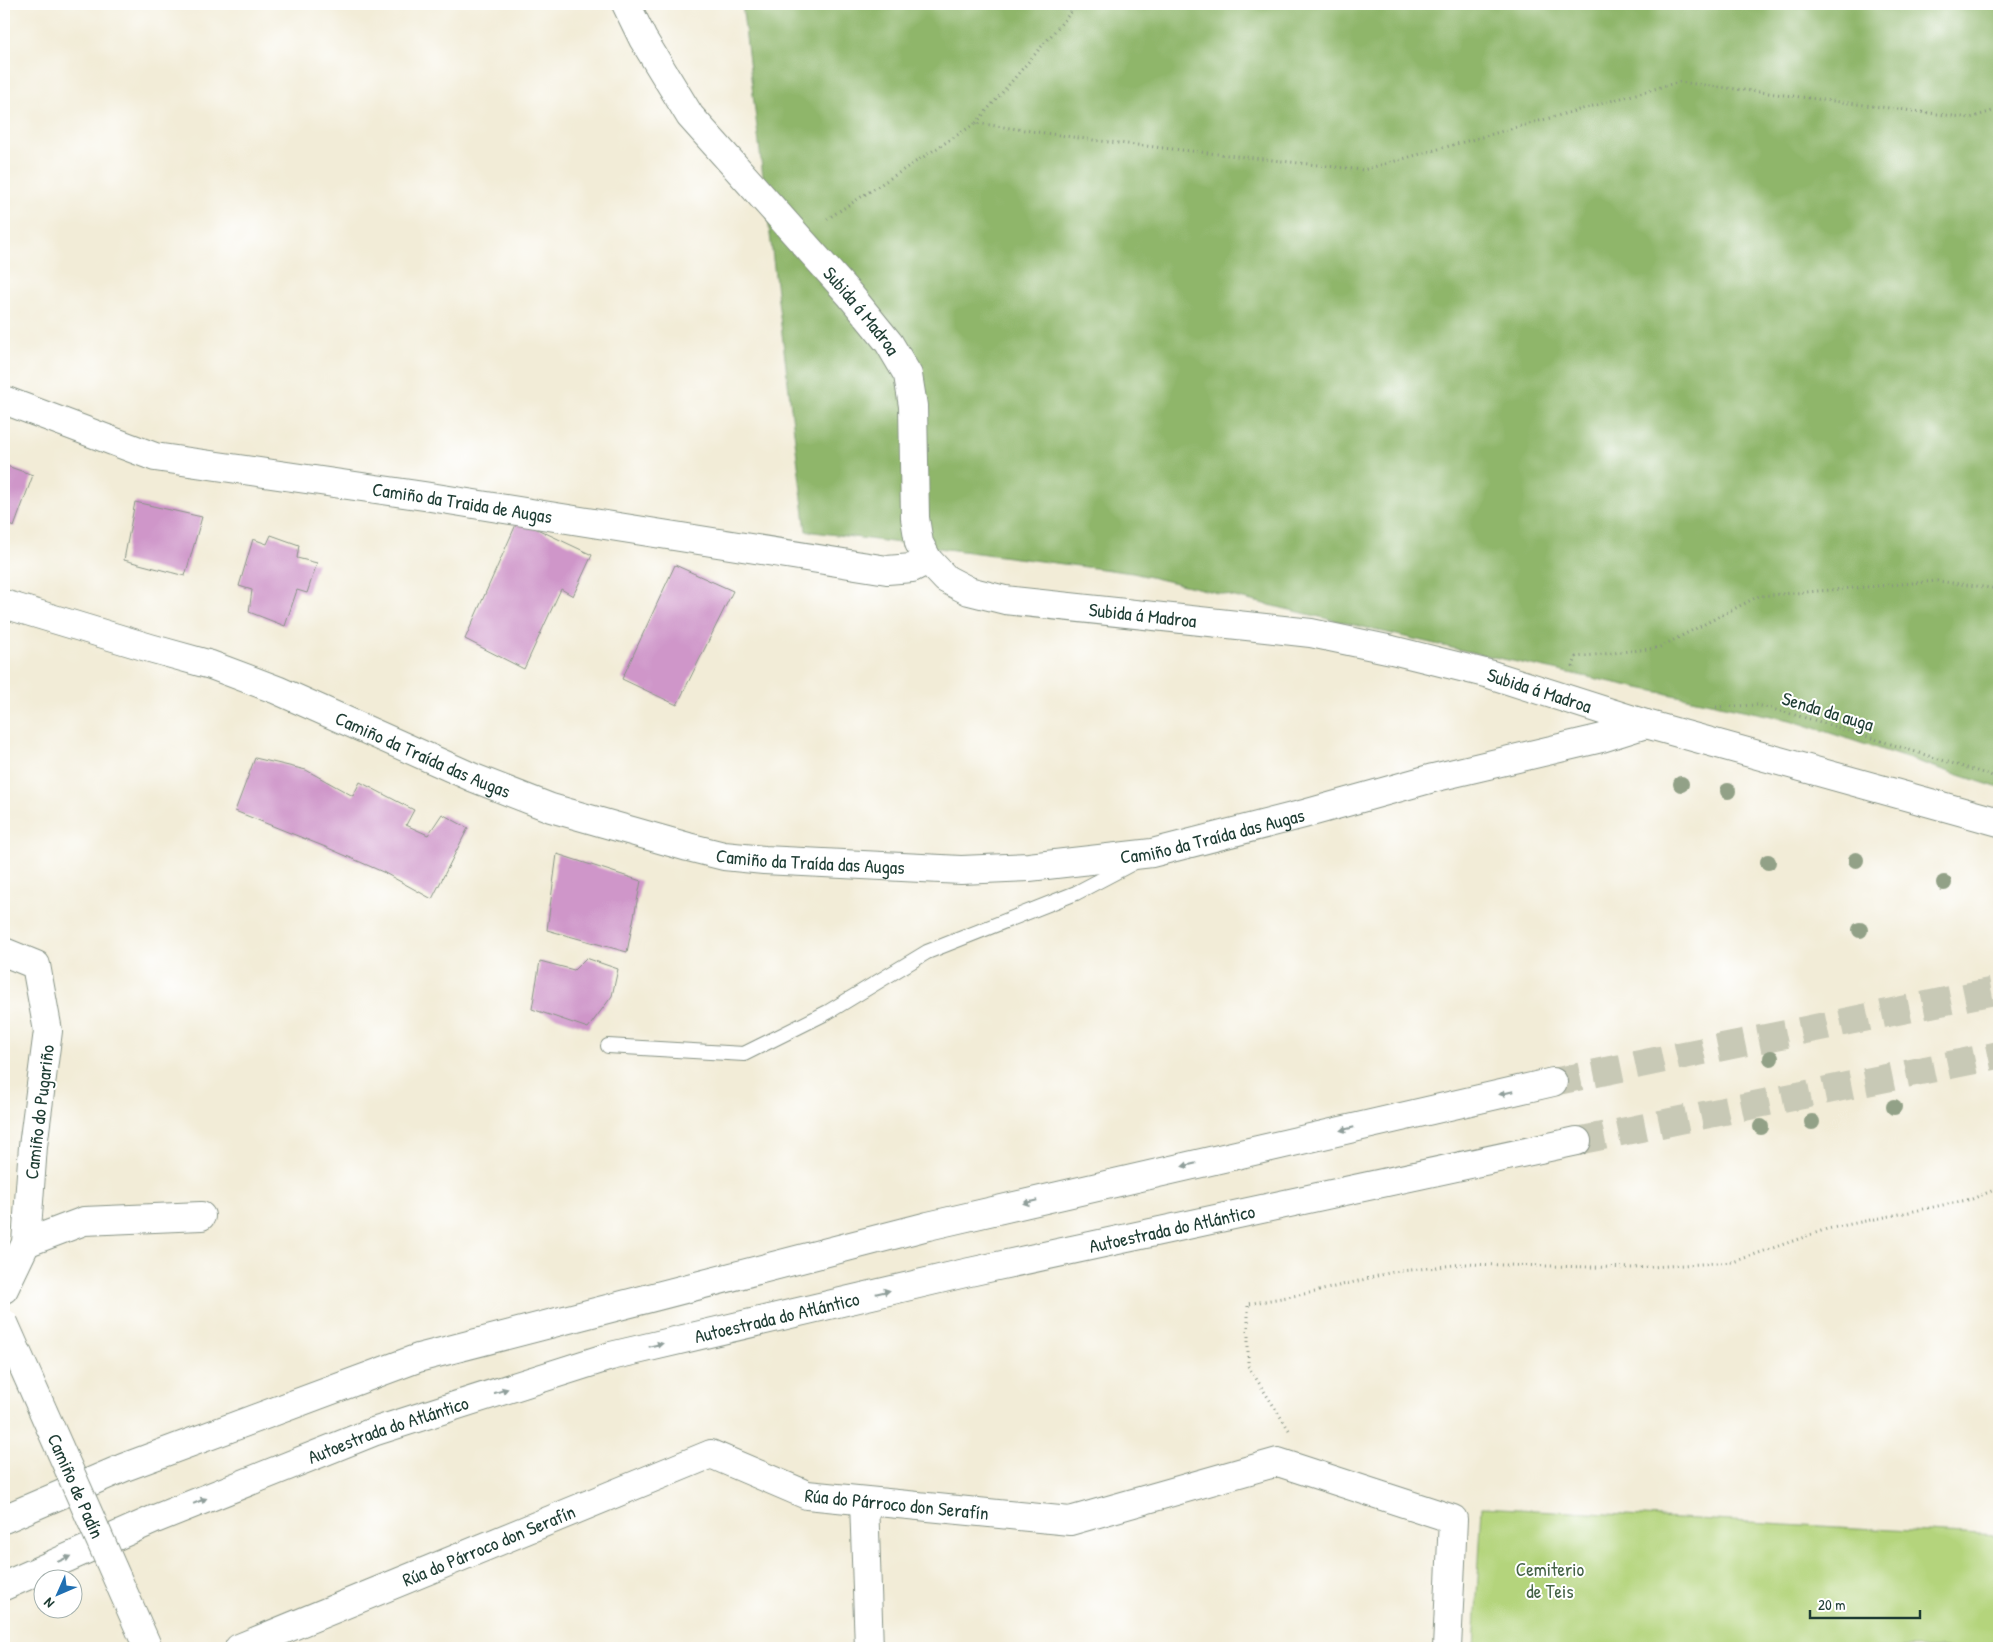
<svg xmlns="http://www.w3.org/2000/svg" width="2003" height="1652" viewBox="0 0 2003 1652" font-family="'Patrick Hand',sans-serif">
<style>
.green{fill:#b4d47b;stroke:#6a8858}
.forest{fill:#8fb66b;stroke:#577a50}
.building{fill:#cf96c9}
.lines{fill:none;stroke-linecap:round;stroke-linejoin:round}
.motorway-tunnel{stroke:#c8c9b6;stroke-width:28;stroke-dasharray:28 14;stroke-linecap:butt}
.service-casing{stroke:#889486;stroke-width:16}
.minor-casing{stroke:#889486;stroke-width:30}
.tertiary-casing{stroke:#889486;stroke-width:30}
.motorway-casing{stroke:#889486;stroke-width:30}
.path{stroke:#889486;stroke-width:3;stroke-dasharray:1 4;stroke-linecap:butt}
.service{stroke:#fff;stroke-width:14}
.minor{stroke:#fff;stroke-width:28}
.tertiary{stroke:#fff;stroke-width:28}
.motorway{stroke:#fff;stroke-width:28}
.minor-bridge-casing{stroke:#889486;stroke-width:30;stroke-linecap:butt}
.minor-bridge{stroke:#fff;stroke-width:28}
.tree{fill:#92a187}
.oneway{fill:#8f9e9a}
.labels{text-anchor:middle;dominant-baseline:central;stroke-width:4;stroke-linejoin:round;paint-order:stroke}
.street-label{font-size:19px;fill:#1f3d34;stroke:#fff}
.park-label{font-size:19px;fill:#446346;stroke:#fff}
</style>
<rect width="100%" height="100%" fill="#fff"/>
<filter id="ink" filterUnits="userSpaceOnUse"><feTurbulence type="fractalNoise" baseFrequency=".02" numOctaves="2"/><feDisplacementMap in="SourceGraphic" scale="10" xChannelSelector="R" yChannelSelector="G"/><feConvolveMatrix kernelMatrix="1 2 1 2 8 2 1 2 1" color-interpolation-filters="sRGB"/></filter>
<filter id="wash" filterUnits="userSpaceOnUse"><feTurbulence type="fractalNoise" baseFrequency=".0096" numOctaves="4" result="noise"/><feDisplacementMap in="SourceGraphic" scale="20" xChannelSelector="R" yChannelSelector="G"/><feGaussianBlur stdDeviation="1.12" result="paint"/><feColorMatrix in="noise" values="0 0 0 0 0 0 0 0 0 0 0 0 0 0 0 0 0 1.4 0 .05"/><feComposite in="paint" operator="in"/></filter>
<g filter="url(#wash)">
<rect width="100%" height="100%" fill="#f2ecd7"/>
<polygon class="green" points="1482,1507 1999,1536 1999,1648 1474,1648"/>
<polygon class="forest" points="742,4 1999,4 1999,788 1790,720 1456,649 1133,573 806,531"/>
<g id="blocks">
<g class="building">
<polygon points="4,465 33,475 14,527 4,523"/>
<polygon points="135,502 202,517 185,576 124,560"/>
<polygon points="518,520 592,555 573,596 561,589 524,669 465,639"/>
<polygon points="271,535 299,545 297,558 317,563 307,593 297,590 285,626 249,612 252,590 239,586 253,539 267,544"/>
<polygon points="675,565 733,591 677,705 622,679"/>
<polygon points="255,758 306,770 353,796 360,782 414,810 406,825 428,835 442,814 468,828 432,899 383,872 328,848 235,811"/>
<polygon points="557,854 641,881 627,952 547,930"/>
<polygon points="586,958 618,969 612,996 588,1028 532,1009 540,961 574,970"/>
</g>
</g>
</g>
<g filter="url(#ink)">
<use href="#blocks" fill-opacity="0" stroke="#889486" stroke-width="1"/>
<g class="lines">
<g class="motorway-tunnel">
<polyline points="1553,1082 1999,990"/>
<polyline points="1577,1141 1999,1055"/>
</g>
<g class="service-casing">
<polyline id="service" points="608,1046 744,1054 828,1012 927,952 1076,893 1133,863"/>
</g>
<g class="minor-casing">
<g id="minor">
<path id="s1" d="M4,400l151,57 269,39 463,74 25,-2 16,-8"/>
<path id="s2" d="M4,604l146,44 61,17 66,25 197,88 77,30 137,39 36,9 40,4 197,10 68,-3 123,-14 152,-39 129,-36 169,-40 44,-14"/>
<polyline points="4,952 36,965 48,1031 33,1146 26,1243 4,1289"/>
<polyline points="26,1243 84,1221 201,1216"/>
<polyline points="864,1501 869,1648"/>
<path id="s3" d="M239,1648l472,-194 96,41 263,26 208,-59 175,57 -6,129"/>
</g>
</g>
<g class="tertiary-casing">
<g id="tertiary">
<path id="s4" d="M626,4l17,35 47,77 160,179 39,48 19,32 5,31 2,112 4,25 9,17 18,19 23,12 36,9 306,33 81,17 97,24 157,50 353,98"/>
</g>
</g>
<g class="motorway-casing">
<g id="motorway">
<polyline points="4,1519 125,1467 418,1358 928,1226 1553,1082"/>
<path id="s5" d="M4,1586l151,-67 218,-87 238,-76 354,-83 612,-132"/>
</g>
</g>
<g class="path">
<polyline points="976,123 1078,4"/>
<polyline points="827,219 976,123 1100,141 1363,170 1679,82 1970,118 1999,109"/>
<polyline points="1573,667 1576,657 1658,648 1759,596 1937,581 1999,589"/>
<polyline points="1716,707 1757,705 1814,720 1999,778"/>
<polyline points="1289,1430 1248,1366 1248,1304 1315,1292 1393,1272 1463,1264 1634,1268 1733,1262 1827,1229 1972,1199 1999,1188"/>
</g>
<use href="#service" class="service"/>
<use href="#minor" class="minor"/>
<use href="#tertiary" class="tertiary"/>
<use href="#motorway" class="motorway"/>
<g class="minor-bridge-casing">
<g id="minor-bridge">
<path id="s6" d="M4,1323l144,325"/>
</g>
</g>
<use href="#minor-bridge" class="minor-bridge"/>
</g>
<g class="tree">
<circle cx="1681" cy="784" r="8"/>
<circle cx="1728" cy="791" r="8"/>
<circle cx="1856" cy="860" r="8"/>
<circle cx="1768" cy="862" r="8"/>
<circle cx="1944" cy="883" r="8"/>
<circle cx="1860" cy="930" r="8"/>
<circle cx="1771" cy="1058" r="8"/>
<circle cx="1894" cy="1107" r="8"/>
<circle cx="1812" cy="1122" r="8"/>
<circle cx="1761" cy="1127" r="8"/>
</g>
<defs><path id="oneway-solid" d="M-6-.8H1V-3.2L6.5 0L1 3.2V.8H-6Z" transform="scale(1.25)"/></defs>
<g class="oneway">
<use href="#oneway-solid" transform="translate(1506 1093) rotate(167)"/>
<use href="#oneway-solid" transform="translate(1347 1129) rotate(167)"/>
<use href="#oneway-solid" transform="translate(1189 1165) rotate(167)"/>
<use href="#oneway-solid" transform="translate(1030 1202) rotate(167)"/>
<use href="#oneway-solid" transform="translate(883 1292) rotate(-13)"/>
<use href="#oneway-solid" transform="translate(656 1345) rotate(-13)"/>
<use href="#oneway-solid" transform="translate(501 1391) rotate(-18)"/>
<use href="#oneway-solid" transform="translate(200 1501) rotate(-22)"/>
<use href="#oneway-solid" transform="translate(64 1559) rotate(-24)"/>
</g>
</g>
<g class="labels">
<g class="street-label">
<text stroke="none"><textPath href="#s4" startOffset="389">Subida á Madroa</textPath></text>
<text stroke="none"><textPath href="#s1" startOffset="472">Camiño da Traida de Augas</textPath></text>
<text stroke="none"><textPath href="#s4" startOffset="884">Subida á Madroa</textPath></text>
<text stroke="none"><textPath href="#s4" startOffset="1289">Subida á Madroa</textPath></text>
<text transform="translate(1828 711) rotate(17)">Senda da auga</text>
<text stroke="none"><textPath href="#s2" startOffset="446">Camiño da Traída das Augas</textPath></text>
<text stroke="none"><textPath href="#s2" startOffset="1256">Camiño da Traída das Augas</textPath></text>
<text stroke="none"><textPath href="#s2" startOffset="851">Camiño da Traída das Augas</textPath></text>
<text transform="translate(39 1112) rotate(-83)">Camiño do Pugariño</text>
<text stroke="none"><textPath href="#s5" startOffset="1225">Autoestrada do Atlántico</textPath></text>
<text stroke="none"><textPath href="#s5" startOffset="820">Autoestrada do Atlántico</textPath></text>
<text stroke="none"><textPath href="#s5" startOffset="415">Autoestrada do Atlántico</textPath></text>
<text stroke="none"><textPath href="#s6" startOffset="178">Camiño de Padín</textPath></text>
<text stroke="none"><textPath href="#s3" startOffset="705">Rúa do Párroco don Serafín</textPath></text>
<text stroke="none"><textPath href="#s3" startOffset="270">Rúa do Párroco don Serafín</textPath></text>
</g>
<g class="park-label">
<text x="1550" y="1569">Cemiterio<tspan x="1550" dy="22">de Teis</tspan></text>
</g>
</g>
<rect width="2003" height="1652" fill="none" stroke="#fff" stroke-width="20"/>
<g transform="translate(58 1594) rotate(225)"><circle r="24" fill="#ffffff" stroke="#a5b1ae"/>
<path d="M0-4L9 19L0 12L-9 19Z" fill="#1f6fb2"/>
<text y="-8" font-size="14" font-weight="bold" text-anchor="middle" fill="#1f3d34">N</text>
</g>
<path d="M1810 1610v8h110v-8" fill="none" stroke="#1f3d34" stroke-width="2.5"/>
<text x="1818" y="1610" font-size="15" fill="#1f3d34" stroke="#ffffff" stroke-width="4" paint-order="stroke">20 m</text>
</svg>
